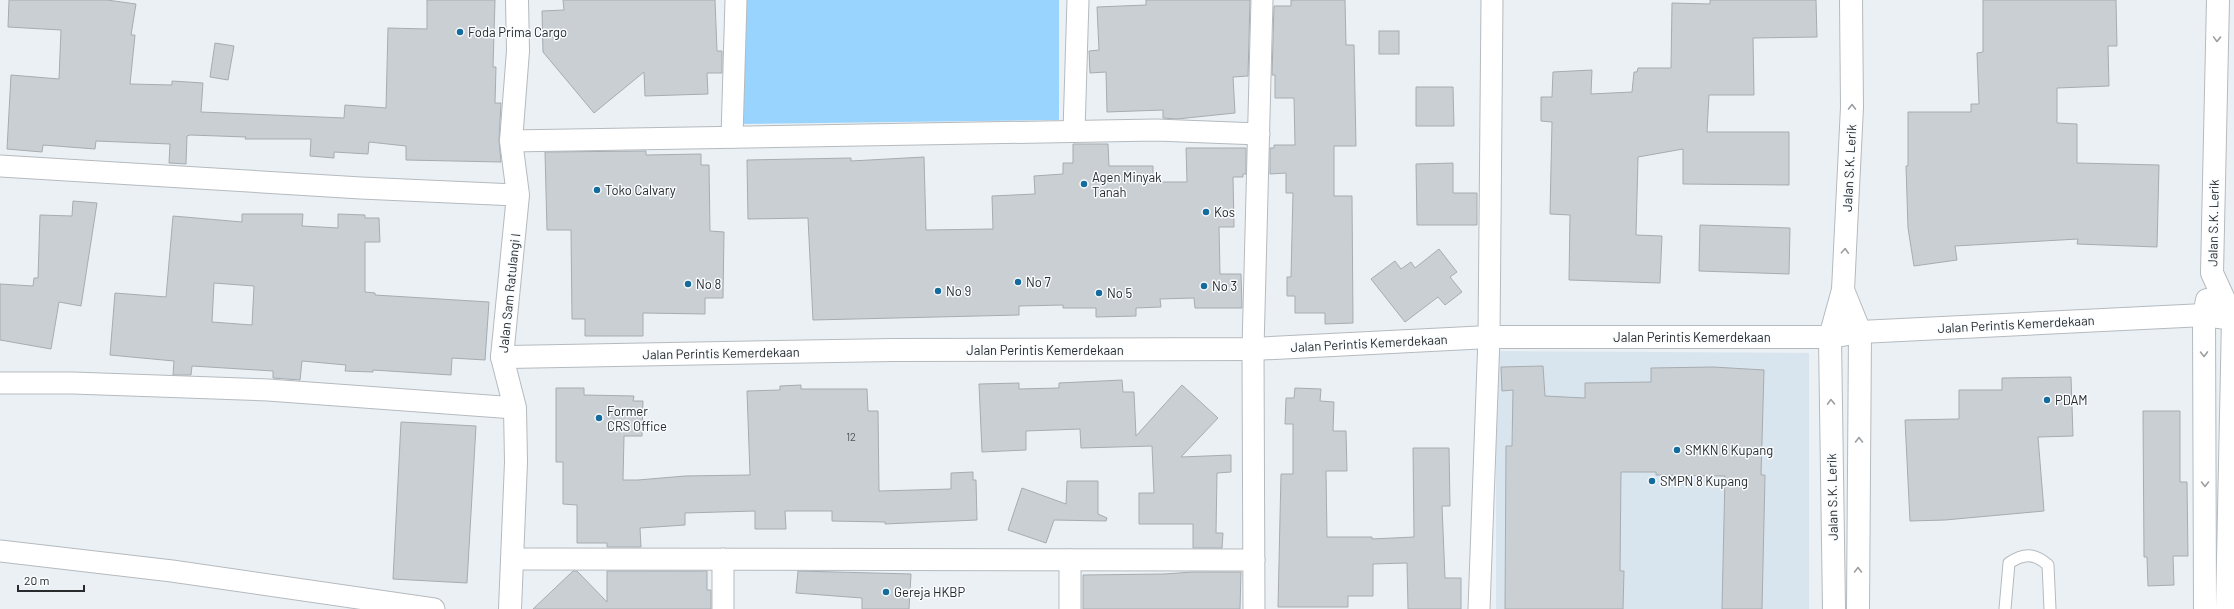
<svg xmlns="http://www.w3.org/2000/svg" width="2234" height="609" viewBox="0 0 2234 609" font-family="Barlow,sans-serif">
<style>
.built{fill:#d8e5ee}
.green{fill:#98d4fe}
.building{fill:#c9cfd3;stroke:#a7acb0;fill-rule:evenodd}
.lines{fill:none;stroke-linecap:round;stroke-linejoin:round}
.lane-casing{stroke:#b5babe;stroke-width:13}
.street-casing{stroke:#b5babe;stroke-width:23}
.secondary-casing{stroke:#b5babe;stroke-width:24}
.lane{stroke:#fff;stroke-width:11}
.street{stroke:#fff;stroke-width:21}
.secondary{stroke:#fff;stroke-width:22}
.oneway{stroke:#9e9fa0}
.poi-dot{fill:#156c9c;stroke:#f9fcff;stroke-width:1.5}
.labels{text-anchor:middle;dominant-baseline:central;stroke-width:3;stroke-linejoin:round;paint-order:stroke}
.number-label{font-size:11px;fill:#505355}
.poi-label{font-size:13px;fill:#282a2b;stroke:#f9fcff;text-anchor:start}
.street-label{font-size:13px;fill:#282a2b;stroke:#f9fcff}
</style>
<rect width="100%" height="100%" fill="#eaf0f4"/>
<polygon class="built" points="1496,351 1809,353 1809,609 1496,609"/>
<polygon class="green" points="733,0 1059,0 1059,120 734,124"/>
<g class="building">
<polygon points="9,0 107,0 136,4 131,35 135,35 130,84 172,85 172,81 203,83 201,112 344,118 345,105 386,108 388,28 427,29 427,0 495,0 493,67 496,67 495,103 501,103 499,140 501,162 406,160 406,146 369,142 368,154 334,152 334,158 310,156 311,139 245,139 246,137 190,135 187,136 186,164 169,163 170,144 96,141 95,149 43,145 42,152 7,149 11,75 59,79 61,30 8,27"/>
<polygon points="563,0 715,0 717,51 722,51 722,73 707,73 708,94 645,96 644,72 594,113 543,52 542,11 564,10"/>
<polygon points="1146,0 1250,0 1248,76 1233,77 1235,113 1177,119 1163,118 1163,110 1107,112 1106,72 1090,73 1089,51 1099,50 1097,7 1146,5"/>
<polygon points="1291,0 1345,0 1346,45 1354,45 1356,146 1334,146 1334,196 1352,196 1353,323 1325,324 1325,313 1295,313 1295,296 1287,296 1287,277 1291,277 1293,193 1286,193 1286,173 1270,174 1270,148 1274,148 1274,145 1295,145 1294,98 1275,98 1275,75 1272,75 1274,6 1291,6"/>
<polygon points="1710,0 1816,0 1817,37 1753,38 1754,95 1709,95 1707,132 1789,132 1789,185 1683,184 1683,149 1638,157 1636,235 1662,236 1660,283 1569,280 1570,215 1550,214 1552,122 1541,121 1541,97 1552,97 1553,72 1592,70 1591,94 1632,92 1634,72 1637,72 1638,68 1671,68 1672,3 1710,4"/>
<polygon points="1983,0 2116,0 2117,46 2108,46 2109,86 2057,88 2057,123 2077,124 2077,163 2159,165 2157,247 2077,244 2078,239 1955,246 1957,260 1914,266 1908,228 1906,166 1908,166 1908,112 1971,112 1971,104 1979,104 1977,53 1983,52"/>
<rect x="1379" y="31" width="20" height="23"/>
<polygon points="215,43 234,46 228,80 210,77"/>
<polygon points="1416,87 1453,87 1454,126 1416,126"/>
<polygon points="1073,144 1108,144 1109,166 1153,166 1153,182 1187,182 1186,148 1246,148 1246,174 1243,174 1243,177 1233,177 1234,227 1219,227 1220,274 1241,274 1242,308 1195,308 1194,298 1160,299 1161,307 1136,308 1136,316 1096,317 1096,308 1063,308 1063,305 1019,306 1019,315 813,320 808,218 748,219 747,160 851,158 851,161 924,157 926,230 993,229 992,196 1035,194 1034,176 1063,174 1063,163 1073,163"/>
<polygon points="646,151 646,155 701,154 701,165 709,165 710,231 724,232 723,298 705,298 705,314 643,313 643,336 585,336 585,319 572,319 571,230 547,230 545,152"/>
<polygon points="1453,163 1453,193 1477,193 1477,225 1417,225 1416,164"/>
<polygon points="73,201 97,203 81,306 59,302 51,349 0,340 0,284 33,286 34,278 38,278 40,215 72,216"/>
<path d="M242,214h61l-1,12 36,2v-14l27,1v3h14l1,24h-15v50l10,1v2l114,7 -4,58 -33,-2 -1,17 -78,-5v2l-28,-1 1,-6 -44,-4 -2,19 -27,-2v-7l-81,-5 -1,9h-18l1,-14 -64,-6 5,-62 51,4 7,-81 69,6zM214,283l40,3 -2,39 -40,-3z"/>
<polygon points="1700,225 1790,228 1789,274 1699,271"/>
<polygon points="1439,249 1457,272 1450,277 1462,292 1445,305 1438,297 1405,322 1371,279 1395,261 1401,269 1411,262 1415,268"/>
<polygon points="1543,366 1545,396 1585,398 1585,383 1651,382 1651,368 1713,367 1764,370 1761,475 1765,475 1762,609 1722,609 1725,476 1656,475 1656,472 1621,472 1620,571 1624,571 1623,609 1505,609 1506,446 1512,446 1513,390 1502,391 1501,367"/>
<polygon points="2071,377 2073,436 2038,437 2044,511 1945,520 1910,521 1905,420 1959,419 1959,390 2002,390 2002,378"/>
<polygon points="1122,380 1123,392 1134,392 1136,436 1182,385 1218,418 1181,457 1231,455 1231,472 1217,473 1216,533 1223,533 1222,548 1193,548 1193,524 1139,524 1139,493 1154,493 1152,446 1081,448 1080,429 1026,431 1026,450 982,452 979,384 1019,383 1019,389 1059,388 1059,383"/>
<polygon points="801,385 801,389 867,389 868,411 878,411 879,491 951,489 951,473 973,472 973,480 976,480 977,520 885,524 885,522 832,521 832,511 785,511 786,529 755,529 755,511 685,513 685,525 640,528 641,547 607,547 607,543 577,543 577,505 563,504 563,462 556,462 556,388 584,388 584,395 634,396 633,401 643,401 642,436 624,436 623,480 638,480 685,476 750,475 747,391 780,390 780,386"/>
<polygon points="1295,388 1321,389 1320,401 1334,402 1333,431 1346,431 1347,471 1326,471 1327,537 1372,537 1372,539 1414,537 1413,448 1449,448 1450,506 1442,506 1445,578 1461,578 1461,609 1408,609 1407,563 1373,564 1373,596 1348,596 1348,607 1278,607 1281,474 1293,474 1293,424 1285,424 1286,398 1294,398"/>
<polygon points="2143,411 2180,411 2180,482 2187,482 2188,556 2173,556 2174,585 2148,586 2147,557 2144,557"/>
<polygon points="401,422 476,426 467,583 393,579"/>
<polygon points="1067,481 1098,481 1098,514 1107,518 1106,521 1054,520 1046,543 1008,530 1022,488 1066,504"/>
<polygon points="573,571 577,571 607,602 607,571 707,571 707,590 711,590 711,609 533,609"/>
<polygon points="798,571 911,574 909,609 862,609 862,598 796,593"/>
<polygon points="1193,572 1241,572 1240,609 1083,609 1083,575 1164,574"/>
</g>
<g class="lines">
<g class="lane-casing">
<path id="lane" d="M2005,609l4,-46c15,-10 25,-10 39,2l2,44"/>
</g>
<g class="street-casing">
<g id="street">
<polyline points="1074,131 1078,0"/>
<polyline points="732,137 736,0"/>
<polyline points="511,141 1156,130 1259,134"/>
<polyline points="0,166 361,188 518,195"/>
<polyline points="0,383 73,383 268,390 515,408"/>
<polyline points="0,551 172,571 434,609"/>
<polyline points="512,559 1254,560"/>
<polyline points="723,559 723,609"/>
<polyline points="1070,560 1070,609"/>
<polyline points="1254,609 1253,349 1262,0"/>
<polyline points="1479,609 1489,337 1492,0"/>
</g>
</g>
<g class="secondary-casing">
<g id="secondary">
<polyline points="1851,0 1852,107 1843,290 1860,332 1858,609"/>
<polyline points="2218,0 2212,273 2233,319 2227,609"/>
<polyline points="502,357 893,350 1253,349 1489,337 1830,337 1860,332 2204,315 2234,319"/>
<polyline points="510,609 516,462 515,408 502,357 518,195 511,141 518,51 517,0"/>
<polyline points="1834,609 1830,337 1843,290"/>
<polyline points="2205,609 2204,315 2207,300"/>
</g>
</g>
<use href="#lane" class="lane"/>
<use href="#street" class="street"/>
<use href="#secondary" class="secondary"/>
</g>
<defs><path id="oneway-chevron" d="M-2-3.5L2.5 0L-2 3.5" fill="none" stroke-width="1.6" stroke-linecap="round" stroke-linejoin="round"/></defs>
<g class="oneway">
<use href="#oneway-chevron" transform="translate(2217 39) rotate(92)"/>
<use href="#oneway-chevron" transform="translate(1852 107) rotate(-89)"/>
<use href="#oneway-chevron" transform="translate(1845 251) rotate(-87)"/>
<use href="#oneway-chevron" transform="translate(2204 354) rotate(89)"/>
<use href="#oneway-chevron" transform="translate(1831 402) rotate(-91)"/>
<use href="#oneway-chevron" transform="translate(1859 440) rotate(-90)"/>
<use href="#oneway-chevron" transform="translate(2205 484) rotate(90)"/>
<use href="#oneway-chevron" transform="translate(1858 570) rotate(-90)"/>
</g>
<g class="poi-dot">
<circle cx="460" cy="32" r="4"/>
<circle cx="1084" cy="184" r="4"/>
<circle cx="597" cy="190" r="4"/>
<circle cx="1206" cy="212" r="4"/>
<circle cx="1018" cy="282" r="4"/>
<circle cx="688" cy="284" r="4"/>
<circle cx="1204" cy="286" r="4"/>
<circle cx="938" cy="291" r="4"/>
<circle cx="1099" cy="293" r="4"/>
<circle cx="2047" cy="400" r="4"/>
<circle cx="599" cy="418" r="4"/>
<circle cx="1677" cy="450" r="4"/>
<circle cx="1652" cy="481" r="4"/>
<circle cx="886" cy="592" r="4"/>
</g>
<g class="labels">
<g class="number-label">
<text x="851" y="436">12</text>
</g>
<g class="poi-label">
<text x="468" y="32">Foda Prima Cargo</text>
<text x="1092" y="177">Agen Minyak<tspan x="1092" dy="15">Tanah</tspan></text>
<text x="605" y="190">Toko Calvary</text>
<text x="1214" y="212">Kos</text>
<text x="1026" y="282">No 7</text>
<text x="696" y="284">No 8</text>
<text x="1212" y="286">No 3</text>
<text x="946" y="291">No 9</text>
<text x="1107" y="293">No 5</text>
<text x="2055" y="400">PDAM</text>
<text x="607" y="411">Former<tspan x="607" dy="15">CRS Office</tspan></text>
<text x="1685" y="450">SMKN 6 Kupang</text>
<text x="1660" y="481">SMPN 8 Kupang</text>
<text x="894" y="592">Gereja HKBP</text>
</g>
<g class="street-label">
<text transform="translate(1849 168) rotate(-87)">Jalan S.K. Lerik</text>
<text transform="translate(2213 223) rotate(-89)">Jalan S.K. Lerik</text>
<text transform="translate(509 293) rotate(-84)">Jalan Sam Ratulangi I</text>
<text transform="translate(2016 324) rotate(-3)">Jalan Perintis Kemerdekaan</text>
<text x="1692" y="337">Jalan Perintis Kemerdekaan</text>
<text transform="translate(1369 343) rotate(-3)">Jalan Perintis Kemerdekaan</text>
<text x="1045" y="350">Jalan Perintis Kemerdekaan</text>
<text transform="translate(721 353) rotate(-1)">Jalan Perintis Kemerdekaan</text>
<text transform="translate(1832 497) rotate(-91)">Jalan S.K. Lerik</text>
</g>
</g>
<path d="M18 585v6h66v-6" fill="none" stroke="#282a2b" stroke-width="2"/>
<text x="24" y="585" font-size="12" fill="#282a2b" stroke="#f9fcff" stroke-width="3" paint-order="stroke">20 m</text>
</svg>
